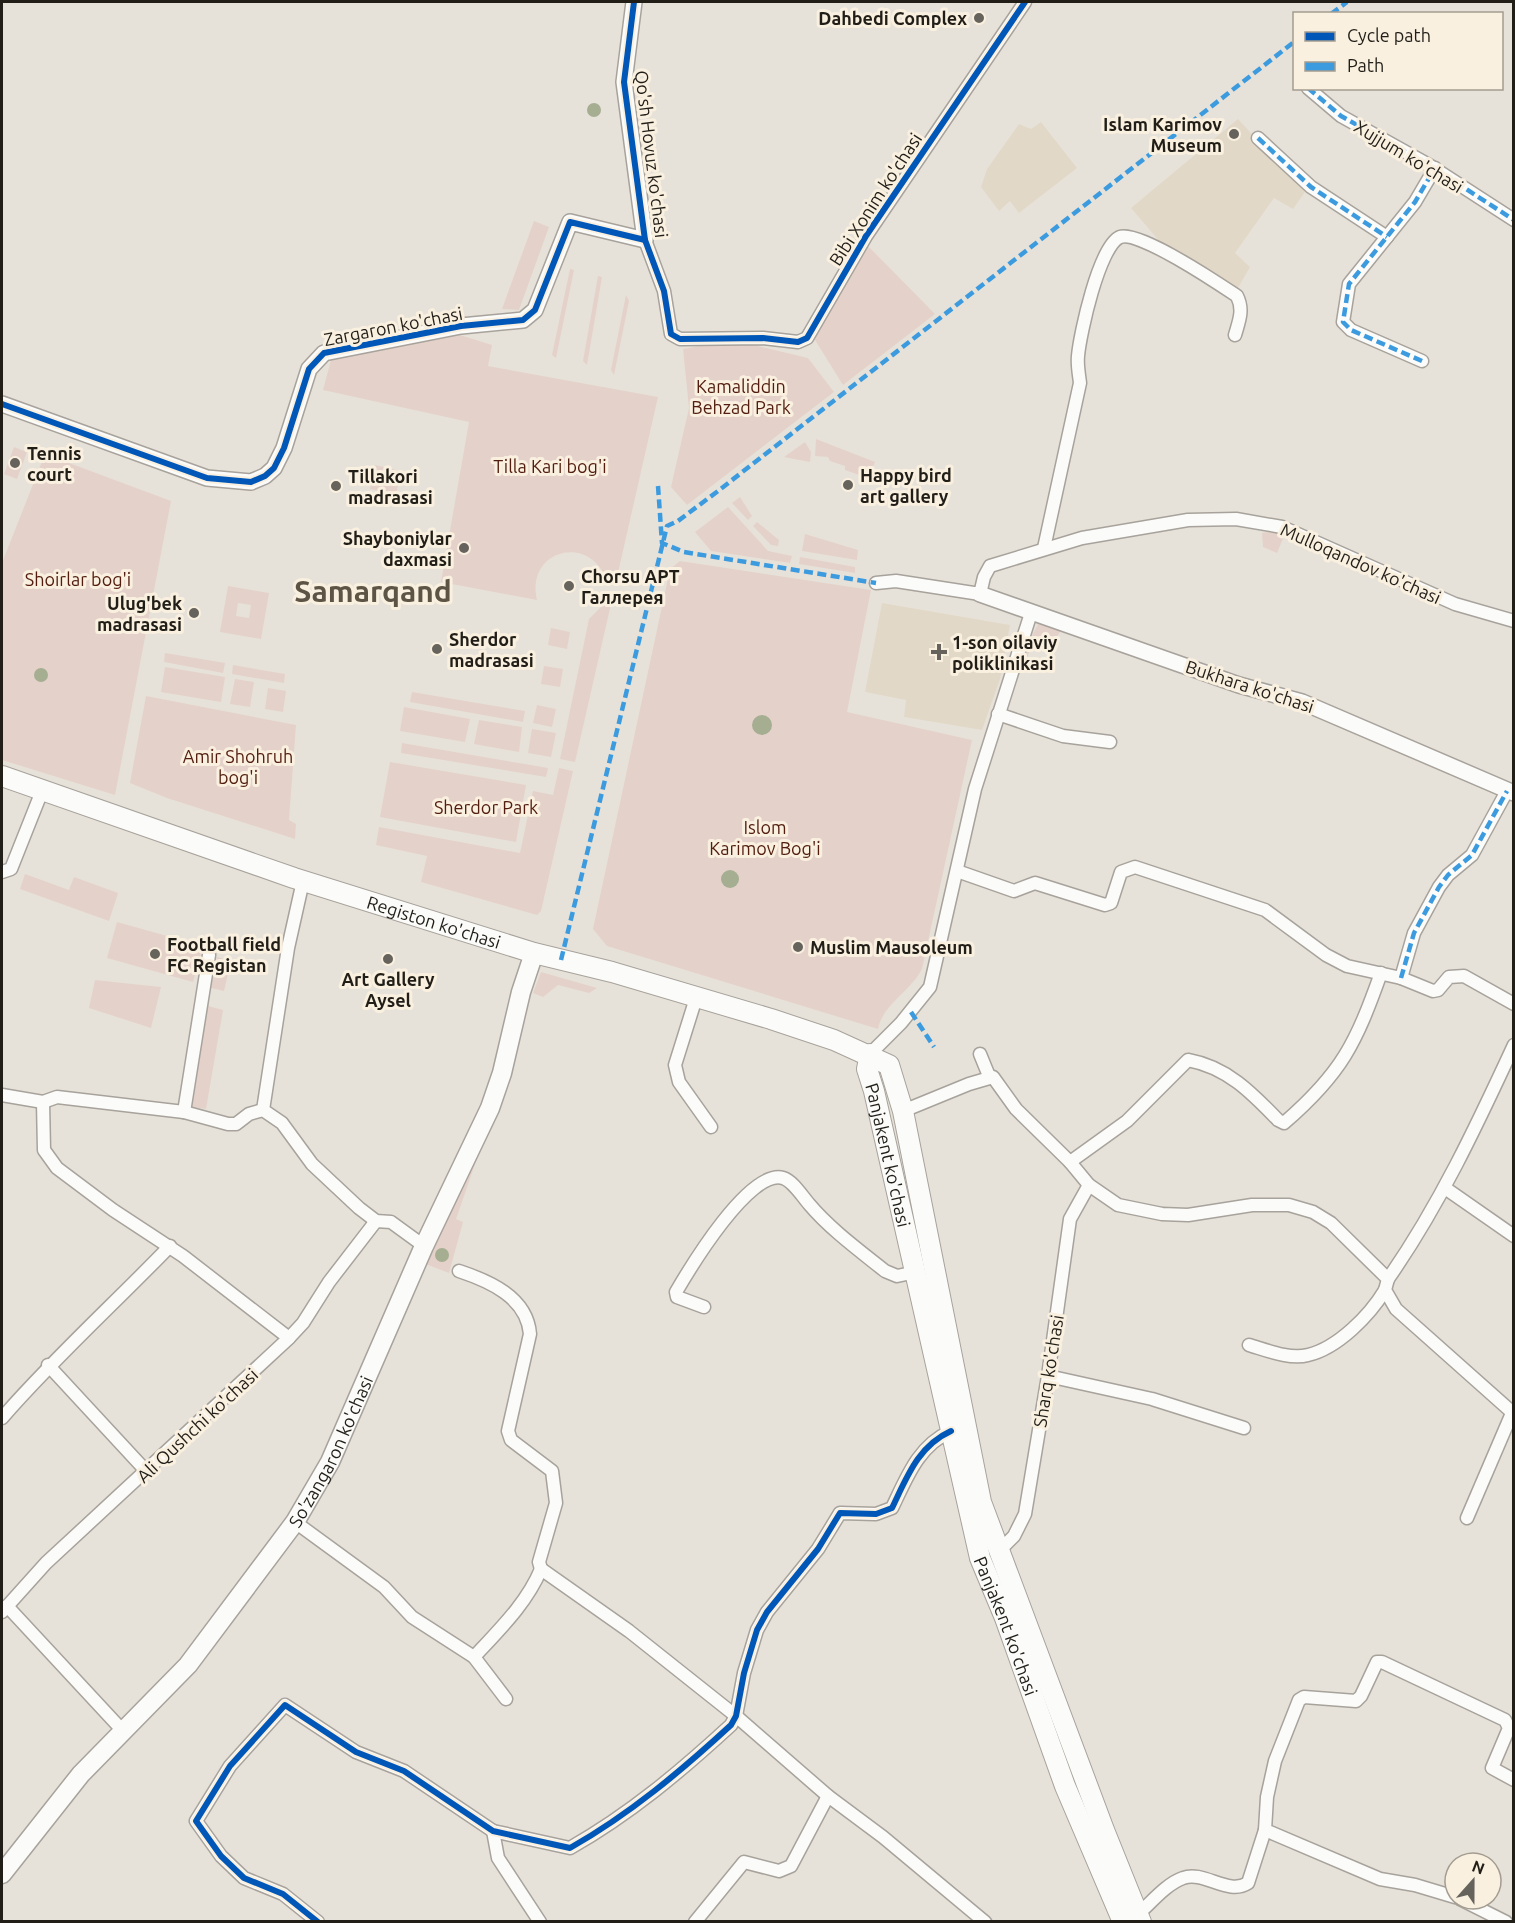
<svg xmlns="http://www.w3.org/2000/svg" width="1515" height="1923" viewBox="0 0 1515 1923" font-family="Ubuntu,sans-serif">
<style>
.built{fill:#e2d8c7}
.green{fill:#e4d2ca;fill-rule:evenodd}
.water{fill:#a6ae92}
.lines{fill:none;stroke-linecap:round;stroke-linejoin:round}
.minor-casing{stroke:#a7a29b;stroke-width:15}
.tertiary-casing{stroke:#a7a29b;stroke-width:18}
.secondary-casing{stroke:#a7a29b;stroke-width:21}
.primary-casing{stroke:#a7a29b;stroke-width:22}
.minor{stroke:#fbfbf9;stroke-width:12}
.tertiary{stroke:#fbfbf9;stroke-width:15}
.secondary{stroke:#fbfbf9;stroke-width:18}
.primary{stroke:#fbfbf9;stroke-width:20}
.quiet{stroke:#3c9bdf;stroke-width:4.5;stroke-dasharray:9 4.5;stroke-linecap:butt}
.cycleway-casing{stroke:#faf0e0;stroke-width:10}
.cycleway{stroke:#0057b8;stroke-width:6}
.poi-dot{fill:#66635c;stroke:#faf0e0;stroke-width:2}
.labels{text-anchor:middle;dominant-baseline:central;stroke-width:6;stroke-linejoin:round;paint-order:stroke}
.poi-label{font-size:18px;font-weight:bold;fill:#211e18;stroke:#faf0e0;text-anchor:start}
.street-label{font-size:18px;fill:#211e18;stroke:#faf0e0}
.park-label{font-size:18px;fill:#521d0e;stroke:#faf0e0}
.town-label{font-size:30px;font-weight:bold;fill:#5d5446;stroke:#faf0e0}
</style>
<rect width="100%" height="100%" fill="#e7e2d9"/>
<g class="built">
<polygon points="1238,119 1305,192 1293,209 1274,198 1235,253 1250,267 1235,293 1161,243 1131,208"/>
<polygon points="1041,122 1077,168 1019,213 1010,201 999,211 981,187 987,169 1019,124 1031,129"/>
<polygon points="882,603 1010,625 1000,679 982,730 904,717 906,700 865,692"/>
</g>
<g class="green">
<polygon points="534,221 549,227 519,310 502,309"/>
<polygon points="865,243 935,314 843,385 812,335"/>
<polygon points="570,269 574,270 556,358 552,355"/>
<polygon points="598,276 602,277 587,365 583,361"/>
<polygon points="626,295 629,301 614,375 611,370"/>
<path d="M460,335l32,10 -4,21 170,31 -43,189 -7,-1c-14,-53 -83,-37 -71,15l-96,-18 28,-160 -146,-32 8,-30z"/>
<polygon points="733,340 808,358 834,392 687,505 671,487 689,408 683,349"/>
<polygon points="816,439 875,462 868,478 845,470 845,466 830,461 828,457 815,456"/>
<polygon points="805,442 811,452 810,462 784,457"/>
<polygon points="14,447 27,452 17,479 4,474"/>
<polygon points="45,454 171,501 115,795 2,760 2,563"/>
<polygon points="375,465 401,471 396,495 370,489"/>
<polygon points="740,497 752,516 748,520 732,503"/>
<polygon points="728,507 768,551 792,556 790,563 711,551 695,532"/>
<polygon points="757,522 779,540 778,546 771,545 753,526"/>
<polygon points="1272,531 1284,536 1277,553 1263,547 1262,533"/>
<polygon points="805,534 858,550 857,560 802,551"/>
<polygon points="800,557 855,567 855,573 799,564"/>
<path d="M680,561l191,29 -24,122 125,28 -50,229c-12,23 -39,35 -44,60l-271,-83 -14,-17 77,-360z"/>
<path d="M228,586l41,7 -8,46 -41,-7zM238,603l13,2 -2,13 -13,-2z"/>
<polygon points="604,604 611,604 575,762 560,759 589,619"/>
<polygon points="1040,620 1063,627 1049,649 1029,652 1023,672 1016,670 1026,639 1032,636"/>
<polygon points="551,628 570,632 567,649 548,645"/>
<polygon points="165,653 225,663 223,673 164,662"/>
<polygon points="233,665 285,674 284,683 232,674"/>
<polygon points="544,666 563,669 560,687 541,684"/>
<polygon points="165,667 225,677 221,702 161,692"/>
<polygon points="235,679 254,682 250,707 230,704"/>
<polygon points="268,688 286,691 283,712 265,709"/>
<polygon points="412,692 525,711 523,722 410,702"/>
<polygon points="146,696 296,725 289,820 296,824 295,839 167,798 130,783"/>
<polygon points="537,705 556,709 552,727 533,723"/>
<polygon points="404,707 470,719 465,742 400,731"/>
<polygon points="479,720 522,727 519,752 474,744"/>
<polygon points="532,729 556,733 551,757 528,753"/>
<polygon points="402,743 548,768 546,777 401,753"/>
<polygon points="390,762 526,785 516,842 380,817"/>
<polygon points="559,768 573,771 541,911 537,915 421,882 427,856 376,845 379,827 520,853 533,791 553,795"/>
<polygon points="25,874 69,890 74,877 118,893 109,921 20,889"/>
<polygon points="117,922 203,946 193,982 107,958"/>
<polygon points="217,957 231,961 224,991 211,988"/>
<polygon points="541,972 597,988 589,993 558,985 543,997 533,993"/>
<polygon points="95,980 161,987 151,1028 89,1008"/>
<polygon points="208,1006 223,1010 206,1109 192,1107"/>
<polygon points="481,1147 456,1219 463,1222 449,1273 423,1263"/>
</g>
<g class="water">
<circle cx="594" cy="110" r="7"/>
<circle cx="41" cy="675" r="7"/>
<circle cx="762" cy="725" r="10"/>
<circle cx="730" cy="879" r="9"/>
<circle cx="442" cy="1255" r="7"/>
</g>
<g class="lines">
<g class="minor-casing">
<g id="minor">
<polyline points="1308,88 1341,116 1429,165 1514,220"/>
<polyline points="1258,138 1311,187 1387,237"/>
<polyline points="645,240 664,291 671,334 680,339 763,338 798,342 807,338 866,236 1025,2"/>
<polyline points="1422,361 1351,330 1343,322 1349,284 1415,202 1435,168"/>
<path d="M1044,548l36,-165c-1,-9 -3,-18 -2,-27 2,-22 21,-110 42,-119 19,-7 99,47 117,59 7,14 2,25 -2,39"/>
<polyline points="876,583 896,581 980,594 984,577 990,566 1082,538 1188,520 1236,519 1282,527 1455,604 1514,621"/>
<polyline points="998,714 1063,736 1110,742"/>
<polyline points="957,871 1014,891 1035,883 1105,905 1111,903 1121,872 1135,867 1265,910 1326,955 1347,966 1401,978 1433,991 1438,990 1449,977 1464,976 1514,1004"/>
<polyline points="2,872 11,869 42,791"/>
<polyline points="303,881 288,948 263,1110 282,1123 312,1164 359,1208 376,1221 391,1222 424,1246"/>
<polyline points="1401,978 1414,933 1439,887 1448,875 1472,855 1507,791"/>
<polyline points="696,998 675,1065 679,1082 711,1127"/>
<polyline points="870,1054 901,1023 930,987 975,789 1031,613"/>
<polyline points="980,1054 989,1076"/>
<polyline points="2,1095 43,1102 57,1097 184,1112 228,1124 236,1124 249,1114 263,1110"/>
<polyline points="43,1102 44,1150 57,1168 113,1210 183,1256 289,1338"/>
<polyline points="903,1111 969,1084 993,1077 1016,1109 1070,1162 1089,1185 1118,1205 1162,1214 1188,1215 1252,1205 1289,1205 1313,1212 1331,1223 1388,1279 1385,1290 1396,1309 1514,1414"/>
<polyline points="184,1112 209,955"/>
<path d="M1070,1162l57,-41 61,-61c39,7 64,33 90,60l6,3c58,-50 72,-80 97,-150"/>
<polyline points="1445,1188 1514,1236"/>
<path d="M459,1271c30,10 68,26 71,63l-22,97 3,9 41,31 4,32 -17,59 2,7"/>
<path d="M1388,1279c51,-73 89,-154 126,-234"/>
<path d="M704,1307l-27,-10 -1,-5c14,-24 74,-124 107,-114 10,3 19,18 26,26 21,25 51,47 76,67l12,5 19,-4"/>
<path d="M1249,1345c17,5 41,15 59,10 30,-7 62,-40 77,-65"/>
<polyline points="48,1365 147,1472"/>
<polyline points="1048,1376 1152,1399 1244,1428"/>
<path d="M2,1418c52,-60 112,-114 168,-172"/>
<polyline points="1467,1518 1512,1413"/>
<path d="M295,1522l89,65 28,30 62,40c25,-27 53,-54 67,-88"/>
<polyline points="998,1552 1014,1536 1025,1514 1048,1376 1070,1219 1089,1185"/>
<polyline points="541,1569 629,1631 736,1716 828,1796 883,1837 985,1922"/>
<polyline points="7,1606 123,1731"/>
<polyline points="2,1612 46,1563 289,1338 303,1323 329,1282 376,1221"/>
<polyline points="474,1657 506,1699"/>
<polyline points="493,1831 498,1858 540,1922"/>
<polyline points="1455,1897 1415,1885 1380,1879 1265,1830 1267,1797 1275,1761 1299,1700 1304,1697 1356,1701 1361,1696 1377,1662 1382,1662 1505,1720 1509,1728 1492,1768 1514,1780"/>
<polyline points="1460,1899 1506,1922"/>
<path d="M1138,1914c13,-11 28,-30 45,-36 21,-8 45,18 65,5l17,-53"/>
<path d="M318,1922l-35,-28 -39,-16 -23,-22 -25,-35 34,-55 55,-61 71,47 48,19 89,60 77,17c60,-34 111,-77 161,-123l5,-9 8,-43 13,-43 10,-18 51,-63 22,-36 36,1 16,-6c15,-31 26,-62 59,-77"/>
<polyline points="695,1922 744,1862 779,1871 791,1866 828,1796"/>
</g>
</g>
<g class="tertiary-casing">
<g id="tertiary">
<polyline points="2,404 207,478 251,482 265,476 274,468 284,448 309,369 324,353 461,326 523,320 535,310 570,222 645,240 624,82 634,2"/>
<polyline points="980,594 1239,685 1302,702 1514,793"/>
</g>
</g>
<g class="secondary-casing">
<g id="secondary">
<path id="s1" d="M2,1874l79,-100 107,-109 107,-143 35,-60 94,-216 66,-138 12,-35 19,-81 13,-39"/>
</g>
</g>
<g class="primary-casing">
<g id="primary">
<path id="s2" d="M2,776l292,102 240,75 78,19 159,47 63,21 55,25 14,46 78,391 123,328 37,92"/>
<path id="s3" d="M870,1054l-3,15 7,22 106,467 25,60 60,168 58,136"/>
</g>
</g>
<use href="#minor" class="minor"/>
<use href="#tertiary" class="tertiary"/>
<use href="#secondary" class="secondary"/>
<use href="#primary" class="primary"/>
<g class="quiet">
<polyline points="1331,14 1347,2"/>
<polyline points="1308,88 1341,116 1429,165 1514,220"/>
<polyline points="1258,138 1311,187 1387,237"/>
<polyline points="1422,361 1351,330 1343,322 1349,284 1415,202 1435,168"/>
<polyline points="658,486 662,543 684,552 876,583"/>
<polyline points="561,960 667,526 678,521 718,491 1294,42"/>
<polyline points="1401,978 1414,933 1439,887 1448,875 1472,855 1507,791"/>
<polyline points="911,1012 934,1047"/>
</g>
<g class="cycleway-casing">
<g id="cycleway">
<polyline points="634,2 624,82 645,240 664,291 671,334 680,339 763,338 798,342 807,338 866,236 1025,2"/>
<polyline points="2,404 207,478 251,482 265,476 274,468 284,448 309,369 324,353 461,326 523,320 535,310 570,222 645,240"/>
<path d="M318,1922l-35,-28 -39,-16 -23,-22 -25,-35 34,-55 55,-61 71,47 48,19 89,60 77,17c60,-34 111,-77 161,-123l5,-9 8,-43 13,-43 10,-18 51,-63 22,-36 36,1 16,-6c15,-31 26,-62 59,-77"/>
</g>
</g>
<use href="#cycleway" class="cycleway"/>
</g>
<g class="poi-dot">
<circle cx="979" cy="18" r="6"/>
<circle cx="1234" cy="134" r="6"/>
<circle cx="15" cy="463" r="6"/>
<circle cx="848" cy="485" r="6"/>
<circle cx="336" cy="486" r="6"/>
<circle cx="464" cy="548" r="6"/>
<circle cx="569" cy="586" r="6"/>
<circle cx="194" cy="613" r="6"/>
<circle cx="437" cy="649" r="6"/>
<path d="M936 643h6v6h6v6h-6v6h-6v-6h-6v-6h6z"/>
<circle cx="798" cy="947" r="6"/>
<circle cx="155" cy="954" r="6"/>
<circle cx="388" cy="959" r="6"/>
</g>
<g class="labels">
<g class="poi-label">
<text x="967" y="18" text-anchor="end">Dahbedi Complex</text>
<text x="1222" y="124" text-anchor="end">Islam Karimov<tspan x="1222" dy="21">Museum</tspan></text>
<text x="27" y="453">Tennis<tspan x="27" dy="21">court</tspan></text>
<text x="860" y="475">Happy bird<tspan x="860" dy="21">art gallery</tspan></text>
<text x="348" y="476">Tillаkori<tspan x="348" dy="21">madrasasi</tspan></text>
<text x="452" y="538" text-anchor="end">Shayboniylar<tspan x="452" dy="21">daxmasi</tspan></text>
<text x="581" y="576">Chorsu АРТ<tspan x="581" dy="21">Галлерея</tspan></text>
<text x="182" y="603" text-anchor="end">Ulug'bek<tspan x="182" dy="21">mаdrаsasi</tspan></text>
<text x="449" y="639">Sherdor<tspan x="449" dy="21">madrasasi</tspan></text>
<text x="952" y="642">1-son oilaviy<tspan x="952" dy="21">poliklinikasi</tspan></text>
<text x="167" y="944">Football field<tspan x="167" dy="21">FC Registan</tspan></text>
<text x="810" y="947">Muslim Mausoleum</text>
<text x="388" y="979" text-anchor="middle">Art Gallery<tspan x="388" dy="21">Aysel</tspan></text>
</g>
<g class="street-label">
<text transform="translate(652 154) rotate(83)">Qo'sh Hovuz ko'chasi</text>
<text transform="translate(1409 156) rotate(31)">Xujjum ko'chasi</text>
<text transform="translate(875 199) rotate(-57)">Bibi Xonim ko'chasi</text>
<text transform="translate(393 326) rotate(-11)">Zargaron ko'chasi</text>
<text transform="translate(1361 563) rotate(24)">Mulloqandov ko'chasi</text>
<text transform="translate(1250 686) rotate(18)">Bukhara ko'chasi</text>
<text stroke="none"><textPath href="#s2" startOffset="456">Registon ko'chasi</textPath></text>
<text stroke="none"><textPath href="#s3" startOffset="104">Panjakent ko'chasi</textPath></text>
<text transform="translate(1048 1371) rotate(-81)">Sharq ko'chasi</text>
<text transform="translate(197 1425) rotate(-43)">Ali Qushchi ko'chasi</text>
<text stroke="none"><textPath href="#s1" startOffset="538">So'zangaron ko'chasi</textPath></text>
<text stroke="none"><textPath href="#s3" startOffset="590">Panjakent ko'chasi</textPath></text>
</g>
<g class="park-label">
<text x="741" y="386">Kamaliddin<tspan x="741" dy="21">Behzad Park</tspan></text>
<text x="550" y="466">Tilla Kari bog'i</text>
<text x="78" y="579">Shoirlar bog'i</text>
<text x="238" y="756">Amir Shohruh<tspan x="238" dy="21">bog'i</tspan></text>
<text x="486" y="807">Sherdor Park</text>
<text x="765" y="827">Islom<tspan x="765" dy="21">Karimov Bog'i</tspan></text>
</g>
<g class="town-label">
<text x="373" y="591">Samarqand</text>
</g>
</g>
<rect width="1515" height="1923" fill="none" stroke="#211e18" stroke-width="6"/>
<rect x="1293" y="12" width="210" height="78" fill="#faf0e0" stroke="#a39c90" stroke-width="1.5"/>
<rect x="1305" y="32" width="30" height="9" fill="#0057b8" stroke="#a39c90" stroke-width="1.5"/>
<text x="1347" y="42" font-size="18" fill="#211e18">Cycle path</text>
<rect x="1305" y="62" width="30" height="9" fill="#3c9bdf" stroke="#a39c90" stroke-width="1.5"/>
<text x="1347" y="72" font-size="18" fill="#211e18">Path</text>
<g transform="translate(1473 1881) rotate(21)"><circle r="28" fill="#faf0e0" stroke="#a39c90" stroke-width="1.5"/>
<path d="M0-4.5L10 22L0 15L-10 22Z" fill="#66635c"/>
<text y="-9" font-size="16" font-weight="bold" text-anchor="middle" fill="#211e18">N</text>
</g>
</svg>
